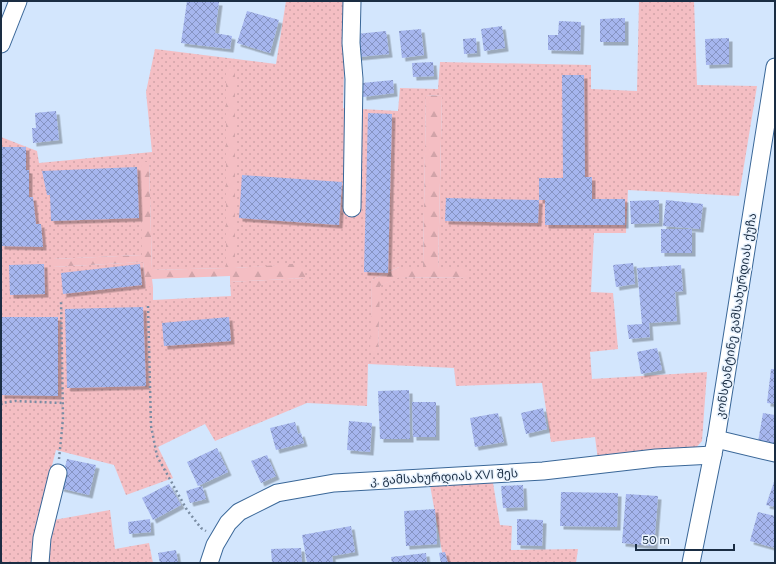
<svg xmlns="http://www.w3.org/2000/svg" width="776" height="564" viewBox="0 0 776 564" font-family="Figtree,'Noto Sans Georgian',sans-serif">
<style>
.grass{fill:url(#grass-dots);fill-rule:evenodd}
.forest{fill:url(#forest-firs)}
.building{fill:url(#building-cross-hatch);filter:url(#shadow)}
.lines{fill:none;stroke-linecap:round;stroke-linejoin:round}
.minor-casing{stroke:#3a6798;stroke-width:19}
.path{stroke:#798ca3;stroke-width:2.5;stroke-dasharray:2 3;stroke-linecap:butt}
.minor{stroke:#fff;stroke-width:17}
.labels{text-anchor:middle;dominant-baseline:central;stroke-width:3;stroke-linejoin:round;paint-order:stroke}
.street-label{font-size:12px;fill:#1a2d43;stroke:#e9f3fe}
</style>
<defs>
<pattern id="grass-dots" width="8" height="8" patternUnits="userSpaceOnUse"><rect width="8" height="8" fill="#f4bec3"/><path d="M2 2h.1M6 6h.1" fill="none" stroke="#d1a4a9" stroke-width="1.8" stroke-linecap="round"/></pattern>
<pattern id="forest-firs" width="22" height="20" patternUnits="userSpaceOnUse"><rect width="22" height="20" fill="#f4bec3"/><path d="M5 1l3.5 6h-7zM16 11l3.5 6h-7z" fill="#d1a4a9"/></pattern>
<pattern id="building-cross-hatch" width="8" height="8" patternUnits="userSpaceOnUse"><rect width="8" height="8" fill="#a6b6ee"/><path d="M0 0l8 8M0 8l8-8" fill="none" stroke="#8694c2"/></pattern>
<filter id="shadow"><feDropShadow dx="3.5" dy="3.5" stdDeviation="0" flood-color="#0004"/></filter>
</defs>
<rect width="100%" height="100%" fill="#d3e6fd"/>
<g class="grass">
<path d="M286,1h60l-3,107 55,3 2,-23 38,1 2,-27 151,3v24l46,2 2,-90h55l3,84 60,1 -18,110 -111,-6 -2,43h-32l-3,59 22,1 5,56 -28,3 2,27 115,-7 -5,69 -9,10 -95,9 -3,-23 -44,5 -9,-59 -86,3 -2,-18 -86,-4 -1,42 -60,-3 -92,38 -10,-17 -47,23 15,31 -47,17 -12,-30 -58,-15 -17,66 9,5 62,-11 5,39 34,-6 4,20h-152v-426l36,14 2,12 113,-11 -6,-60 9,-43 121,15zM226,68h9v200l69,-4 1,14 -75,4 1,14 -78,4v-13l-7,-2 -3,-23 -90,5v-8l89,-4 7,-93 3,108 74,-2zM426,95l16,1 -4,173h30v9l-69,-1 -20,9 -1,67h-7l1,-73 27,-13 24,1z"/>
<polygon points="493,483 500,525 512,526 511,550 578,549 576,563 444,563 430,485"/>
</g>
<g class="forest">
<polygon points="226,68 235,68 235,268 305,263 305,278 230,282 230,276 152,279 153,287 146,286 143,262 53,267 53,259 142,255 141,162 149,162 152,270 226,268"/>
<polygon points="426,95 442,96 438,269 468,269 468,278 400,277 380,286 378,353 370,353 372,280 399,267 423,267"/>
</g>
<g class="building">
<polygon points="187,1 219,2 215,33 232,36 230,49 181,43"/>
<polygon points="247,11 279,20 270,53 237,43"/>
<polygon points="625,18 625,42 600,42 600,19"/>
<polygon points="559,21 581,22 580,51 548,50 548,35 558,35"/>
<polygon points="502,26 505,48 484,51 481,29"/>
<polygon points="421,29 424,55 402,58 399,31"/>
<polygon points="386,31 389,54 358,57 356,34"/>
<polygon points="476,38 477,53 464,54 463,39"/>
<polygon points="729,38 729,64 706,65 705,39"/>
<polygon points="433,62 434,76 413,77 412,63"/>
<polygon points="562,75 584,75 585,177 592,177 592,199 625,199 625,225 545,225 545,200 539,200 539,178 563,178"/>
<polygon points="393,80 394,93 363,97 362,83"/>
<polygon points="56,111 59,140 33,143 32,128 36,128 35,113"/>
<polygon points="368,113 392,114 388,273 364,272"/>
<polygon points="1,147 26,147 26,170 29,170 29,197 33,197 36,224 41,224 43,247 1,246"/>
<polygon points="137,167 139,218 51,221 50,195 47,195 42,171"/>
<polygon points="242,175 342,182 339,225 239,218"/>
<polygon points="446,198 539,200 538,223 445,221"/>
<polygon points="659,200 659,223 631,224 630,201"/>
<polygon points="666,200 703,204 700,229 663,226"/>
<rect x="661" y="229" width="31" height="24"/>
<polygon points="633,263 635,284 616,287 613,265"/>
<polygon points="44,264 45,294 10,295 9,265"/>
<polygon points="140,264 142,285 63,294 61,273"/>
<polygon points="681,265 683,291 675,292 677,321 649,323 650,337 629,339 627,325 642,324 637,268"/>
<polygon points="143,307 146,386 67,388 65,309"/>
<polygon points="1,317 58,317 58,396 1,395"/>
<polygon points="229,317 231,341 164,346 162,323"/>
<polygon points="657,348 662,370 641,374 637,352"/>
<polygon points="771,369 775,369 775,404 767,403"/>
<polygon points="409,390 410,439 380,439 378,391"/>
<polygon points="412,402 436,402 436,437 413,437"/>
<polygon points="543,408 547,429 526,434 521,413"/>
<polygon points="498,413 504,442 475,447 470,418"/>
<polygon points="763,413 775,415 775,451 757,448"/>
<polygon points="349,421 372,423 370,452 347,450"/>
<polygon points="295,422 298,434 301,433 304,443 276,450 270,428"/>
<polygon points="217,448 228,472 198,486 187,462"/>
<polygon points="267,455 276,476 261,483 251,461"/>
<polygon points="67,459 96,465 89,495 60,488"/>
<polygon points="775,479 775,507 766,505"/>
<polygon points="169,484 181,505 153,520 142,498"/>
<polygon points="523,485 524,507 503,508 501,486"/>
<polygon points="202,486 206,499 190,503 186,491"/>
<polygon points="561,492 618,493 617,527 560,526"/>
<polygon points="626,494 658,496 654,546 622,543"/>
<polygon points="435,509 437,544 406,546 404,511"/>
<polygon points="758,512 775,516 775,548 750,541"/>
<polygon points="150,519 151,532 129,534 128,522"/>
<polygon points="517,519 543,520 542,546 517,545"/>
<polygon points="351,526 355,552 332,556 333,563 307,563 302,535"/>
<polygon points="301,548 302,563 272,563 271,549"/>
<polygon points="176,550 178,563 160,563 158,553"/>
<polygon points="445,552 448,563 441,563 439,553"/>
<polygon points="426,553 427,563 392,563 391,557"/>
</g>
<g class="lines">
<g class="minor-casing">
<g id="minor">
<polyline points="1,44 18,1"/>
<polyline points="352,208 354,79 351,43 352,1"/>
<polyline points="716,439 775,453"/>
<polyline points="40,563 42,538 58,473"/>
<polyline points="209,563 215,545 228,523 239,512 277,493 334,483 543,471 656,458 713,455"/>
<polyline points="691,563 716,439 775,67"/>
</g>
</g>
<g class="path">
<polyline points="148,306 151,426 157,456 187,510 201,528 206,531"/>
<polyline points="1,405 2,403 15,401 63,403"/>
<polyline points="59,459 63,419 61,300"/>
</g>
<use href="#minor" class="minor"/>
</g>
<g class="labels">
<g class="street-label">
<text transform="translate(736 316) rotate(-81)">კონსტანტინე გამსახურდიას ქუჩა</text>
<text transform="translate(444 477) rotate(-3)">კ. გამსახურდიას XVI შეს</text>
</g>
</g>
<rect width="776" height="564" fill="none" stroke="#1a2d43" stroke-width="4"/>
<path d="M636 544v6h98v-6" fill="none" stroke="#1a2d43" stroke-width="2"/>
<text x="642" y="544" font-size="12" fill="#1a2d43" stroke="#e9f3fe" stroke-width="3" paint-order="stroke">50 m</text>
</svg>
